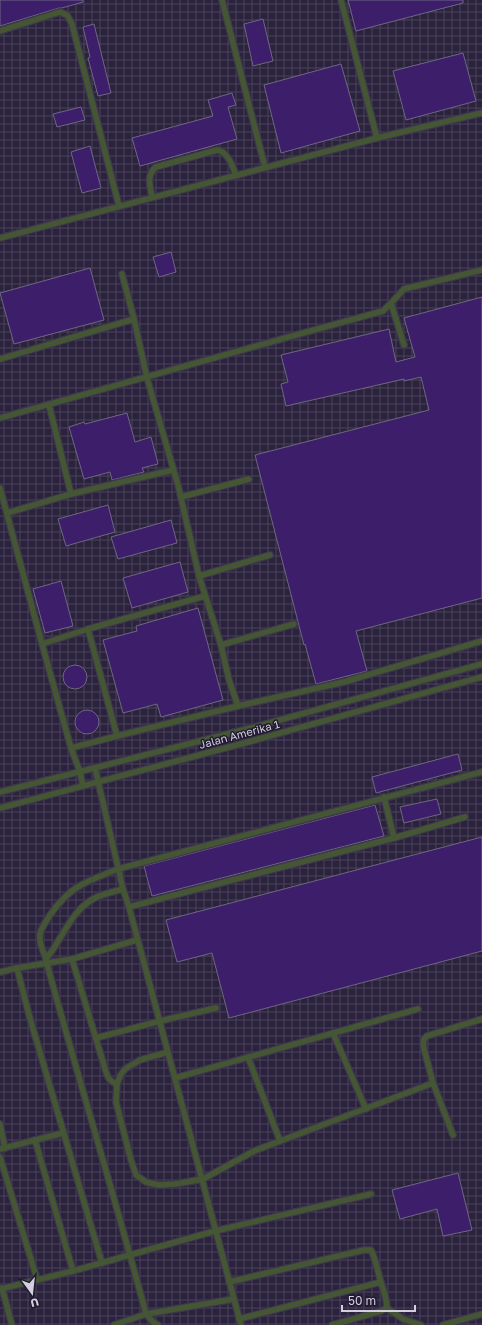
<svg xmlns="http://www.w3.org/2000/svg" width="482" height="1325" viewBox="0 0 482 1325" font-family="'Golos Text',sans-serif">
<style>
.industrial{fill:url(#industrial-grid)}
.building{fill:#3d1e6a;stroke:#6e6781}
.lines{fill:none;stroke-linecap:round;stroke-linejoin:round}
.lane-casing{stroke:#3d374c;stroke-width:8}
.lane{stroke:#455635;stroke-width:5.5}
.labels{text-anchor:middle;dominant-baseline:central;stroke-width:3;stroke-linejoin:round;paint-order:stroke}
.street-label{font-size:11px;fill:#d3cfde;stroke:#211a30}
</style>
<defs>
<pattern id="industrial-grid" width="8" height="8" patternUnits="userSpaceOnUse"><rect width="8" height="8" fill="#2b233d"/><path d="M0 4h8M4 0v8" fill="none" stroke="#494259"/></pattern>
</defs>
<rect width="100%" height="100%" fill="#211a30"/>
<rect class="industrial" x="0" y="0" width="482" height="1325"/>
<g class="building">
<polygon points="0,0 83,0 83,2 62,8 59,8 0,26"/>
<polygon points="348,0 463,0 463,3 356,31"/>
<polygon points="263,19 273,61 253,66 244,24"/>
<polygon points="94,24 111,93 98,96 88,58 90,57 83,27"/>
<polygon points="463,53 476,101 406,120 393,71"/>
<polygon points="341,64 360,131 281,153 264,85"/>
<polygon points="232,93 236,105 228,107 237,139 140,166 132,138 213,116 208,100"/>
<polygon points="81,107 85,120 57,127 53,114"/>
<polygon points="90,146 101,188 82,193 71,152"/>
<polygon points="171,252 176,272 159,277 153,257"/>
<polygon points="90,268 104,320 14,344 0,293"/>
<polygon points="482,297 482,598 356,631 367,671 316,684 305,644 304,645 255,455 429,410 421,377 404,381 404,379 286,406 281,384 288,382 281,355 389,329 396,362 415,357 404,318"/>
<polygon points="127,413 135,442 151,437 158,464 142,468 144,472 112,480 110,472 84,479 69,427 84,422 85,424"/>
<polygon points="108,505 115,532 66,546 58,519"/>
<polygon points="171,520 177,543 118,559 111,537"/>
<polygon points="180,562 188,592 132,608 123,578"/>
<polygon points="61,581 73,626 45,633 33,589"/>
<polygon points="198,608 223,700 161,717 157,704 123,713 103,640 137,631 136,626"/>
<circle cx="75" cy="677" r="12"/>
<circle cx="87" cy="722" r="12"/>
<polygon points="458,754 462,770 376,793 372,777"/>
<polygon points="437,799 441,814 404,823 400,807"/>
<polygon points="375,805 384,836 152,896 144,866"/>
<polygon points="482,837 482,951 229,1018 212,953 177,962 166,920"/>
<polygon points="458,1173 472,1230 443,1236 437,1209 400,1219 392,1190"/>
</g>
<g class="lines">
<g class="lane-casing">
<g id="lane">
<polyline points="222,0 265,167"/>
<polyline points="341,0 377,138"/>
<polyline points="0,31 60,12 67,15 72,24 119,206"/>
<path d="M152,197c-2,-11 -6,-22 4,-30l61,-17c11,2 15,15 19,25"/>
<polyline points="0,238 377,138 482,113"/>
<polyline points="122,274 134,319"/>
<polyline points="391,303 404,289 482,270"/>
<polyline points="0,359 134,319 147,378 178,485 199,576 221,645 229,680 238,706 344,682 482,641"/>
<polyline points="49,405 71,494"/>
<path d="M0,418c127,-36 255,-72 383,-107l8,-8 13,42"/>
<polyline points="0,488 42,644 88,629 205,596"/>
<polyline points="181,497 249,479"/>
<polyline points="7,513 71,494 173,470"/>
<polyline points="199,576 270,555"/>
<polyline points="42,644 71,748 117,736 88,629"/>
<polyline points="221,645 294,624"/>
<polyline points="117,736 238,706"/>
<polyline points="71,748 80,772 83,786"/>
<polyline points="95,768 123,889 129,907 241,1325"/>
<polyline points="0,792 247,729 482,664"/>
<polyline points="384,797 394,838"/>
<polyline points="0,808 252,741 482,677"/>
<polyline points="129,907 394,838 465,817"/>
<path d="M46,959c16,-19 24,-47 47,-60 9,-5 20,-7 30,-10"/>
<path d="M72,959l34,113c2,6 4,10 11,12"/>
<polyline points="17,968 29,1015 102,1263"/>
<polyline points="0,972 17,968 72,959 137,940"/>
<polyline points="333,1033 366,1109"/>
<polyline points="96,1038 160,1021 216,1008"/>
<polyline points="168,1052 140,1060 125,1069 120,1076 117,1084 116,1102 131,1160 136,1175 146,1182 159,1185 175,1184 203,1179 254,1151 433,1083"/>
<polyline points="248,1057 280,1141"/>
<polyline points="175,1078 418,1009"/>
<polyline points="0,1124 5,1148"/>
<polyline points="453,1135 433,1083 423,1045 424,1039 427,1036 482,1019"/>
<polyline points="35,1140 73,1271"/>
<polyline points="0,1149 63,1133"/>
<polyline points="0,1157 37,1279"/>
<path d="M229,1282l135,-32h7c5,10 7,22 10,33 3,8 6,16 6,25l-6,3 -49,14"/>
<polyline points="2,1288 12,1325"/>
<polyline points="0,1289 73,1271 215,1231 371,1194"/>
<polyline points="387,1308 403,1319 421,1325"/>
<polyline points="239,1319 381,1282"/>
<polyline points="114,1325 146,1314 234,1299"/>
<path d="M158,1325l-5,-3 -7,-8c-31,-117 -67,-233 -99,-350 -1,-10 -9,-19 -7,-30 1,-6 7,-14 10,-19 21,-30 36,-33 68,-46l364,-97"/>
<polyline points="443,1325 482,1314"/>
</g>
</g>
<use href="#lane" class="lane"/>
</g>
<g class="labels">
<g class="street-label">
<text transform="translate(239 734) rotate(-15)">Jalan Amerika 1</text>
</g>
</g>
<g transform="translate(32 1293) rotate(165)" stroke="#211a30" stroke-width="3" paint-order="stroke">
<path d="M0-3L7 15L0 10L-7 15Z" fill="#d3cfde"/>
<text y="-6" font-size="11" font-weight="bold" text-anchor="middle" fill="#d3cfde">U</text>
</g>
<path d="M342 1305v6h73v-6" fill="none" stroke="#d3cfde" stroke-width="2"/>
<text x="348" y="1305" font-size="12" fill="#d3cfde" stroke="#211a30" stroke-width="3" paint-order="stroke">50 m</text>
</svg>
